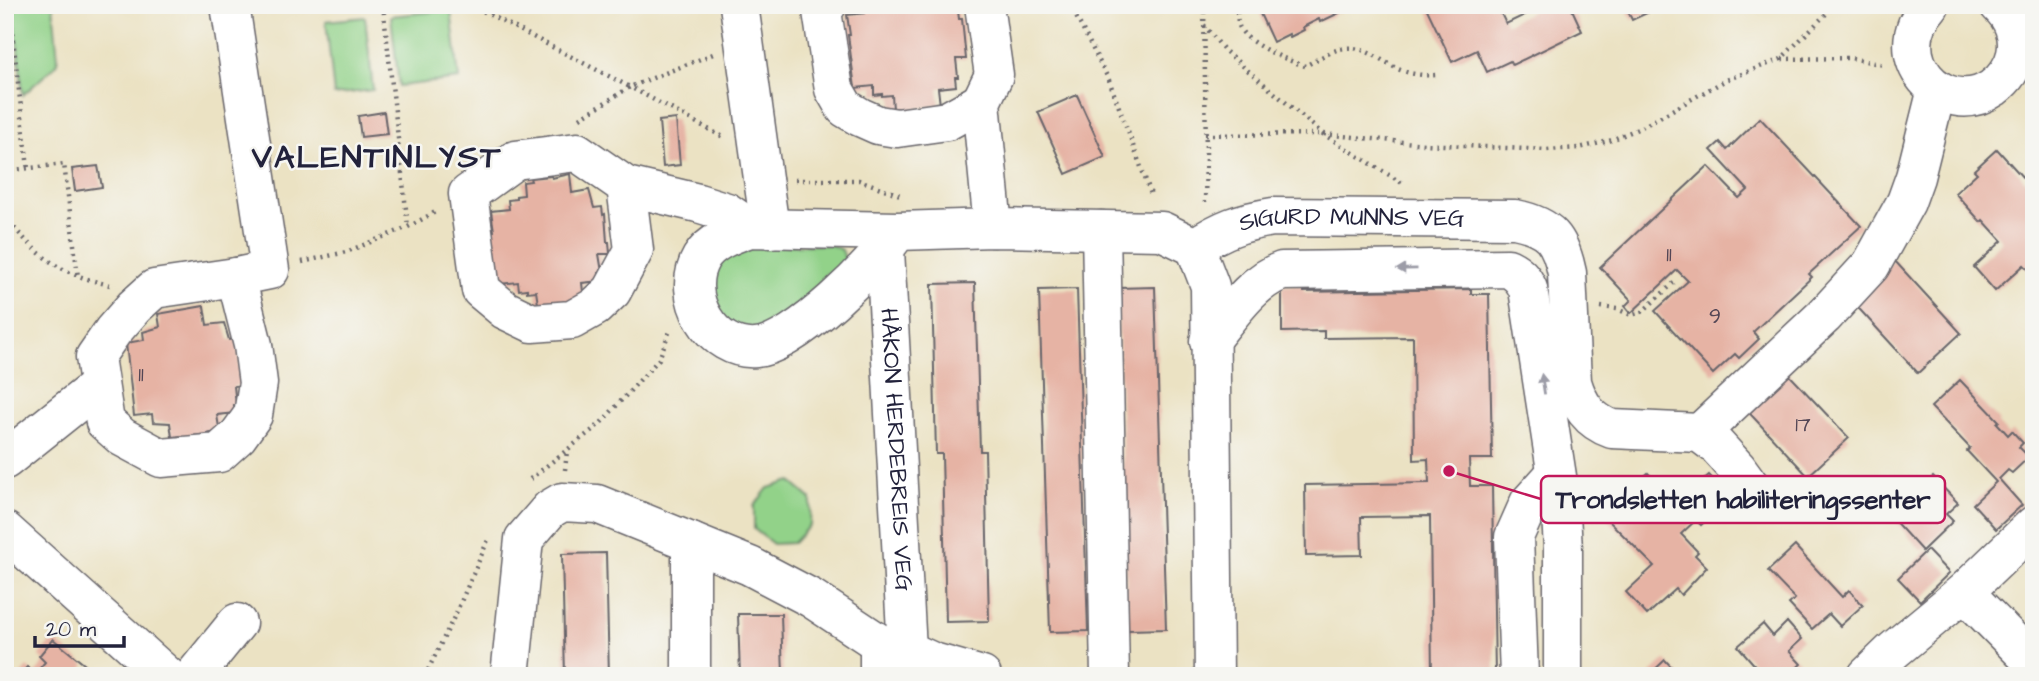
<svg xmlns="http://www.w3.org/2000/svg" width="2039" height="681" viewBox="0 0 2039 681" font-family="'Architects Daughter',sans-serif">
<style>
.green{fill:#92d289;stroke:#5a7a62;stroke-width:2}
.building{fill:#e6b3a4}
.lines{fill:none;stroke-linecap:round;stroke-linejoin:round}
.minor-casing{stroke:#68656b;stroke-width:41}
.path{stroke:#68656b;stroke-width:4.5;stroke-dasharray:2 5;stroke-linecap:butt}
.minor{stroke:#fff;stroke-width:38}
.oneway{fill:#9c9ca7}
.labels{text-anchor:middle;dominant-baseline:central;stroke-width:5;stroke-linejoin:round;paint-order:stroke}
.number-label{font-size:21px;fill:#534655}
.street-label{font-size:24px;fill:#22223b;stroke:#f6f6f2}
.district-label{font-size:32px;font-weight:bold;letter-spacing:2px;fill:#22223b;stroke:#f6f6f2}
.leader{fill:none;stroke:#c2185b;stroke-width:2.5}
.callout-dot{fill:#c2185b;stroke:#f6f6f2;stroke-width:2.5}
.callout{fill:#f6f6f2;stroke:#c2185b;stroke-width:2.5}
.callout-label{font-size:26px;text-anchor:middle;font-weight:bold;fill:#22223b}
</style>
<rect width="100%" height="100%" fill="#f6f6f2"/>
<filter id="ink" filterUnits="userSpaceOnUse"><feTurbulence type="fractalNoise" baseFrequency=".0143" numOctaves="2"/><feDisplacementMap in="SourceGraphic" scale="14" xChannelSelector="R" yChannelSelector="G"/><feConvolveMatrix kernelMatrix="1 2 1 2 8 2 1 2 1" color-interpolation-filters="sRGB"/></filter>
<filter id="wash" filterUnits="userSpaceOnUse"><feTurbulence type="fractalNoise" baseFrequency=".00686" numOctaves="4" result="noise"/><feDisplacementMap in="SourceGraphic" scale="28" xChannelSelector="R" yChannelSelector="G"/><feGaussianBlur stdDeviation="1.57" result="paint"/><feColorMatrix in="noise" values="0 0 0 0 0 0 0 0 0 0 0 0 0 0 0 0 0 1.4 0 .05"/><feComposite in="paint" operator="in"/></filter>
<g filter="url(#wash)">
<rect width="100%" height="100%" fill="#ebe2c3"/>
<g class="green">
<polygon points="13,5 53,5 58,59 55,66 23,95"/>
<polygon points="451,10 459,79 399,86 391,16"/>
<polygon points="365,17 373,90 334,95 326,21"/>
<path d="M742,245h89l11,5c3,6 4,14 0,20 -10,18 -59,48 -78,61l-30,-3 -24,-26 4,-35z"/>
<polygon points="790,481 811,499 810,525 793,543 773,544 754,529 754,506 768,488"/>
</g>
<g id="blocks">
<g class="building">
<polygon points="865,5 950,5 951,12 958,11 959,19 962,19 966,59 956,59 958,77 955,77 956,86 938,88 940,105 902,111 901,108 893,109 892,95 882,96 882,94 874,95 874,86 855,88 848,35 850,35 847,15 865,13"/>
<polygon points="1256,5 1355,5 1337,14 1336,11 1334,12 1335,15 1320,22 1319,19 1303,27 1304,30 1290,37 1289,34 1273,42"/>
<polygon points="1425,5 1497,5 1506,24 1545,5 1558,5 1559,8 1570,5 1582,31 1512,65 1510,61 1487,72 1477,50 1452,62"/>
<polygon points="1625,5 1664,5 1632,20"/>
<polygon points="1077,95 1105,157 1066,174 1038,112"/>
<polygon points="384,112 387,134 361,137 358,116"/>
<polygon points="1760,118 1861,226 1809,274 1812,277 1753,332 1759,339 1739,358 1735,354 1713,374 1655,311 1688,281 1677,270 1631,313 1625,306 1631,300 1600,267 1708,166 1739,198 1748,190 1711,150 1720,142 1727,150"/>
<polygon points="676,119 680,165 663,167 659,121"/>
<polygon points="1997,149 2034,190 2034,204 2028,209 2034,215 2034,265 2029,270 2024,265 1995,291 1974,267 2002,241 1983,220 1981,222 1955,193 1977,173 1974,170"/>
<polygon points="98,166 102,187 75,191 72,169"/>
<polygon points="570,174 572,193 589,190 594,208 602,207 603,215 605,214 607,242 609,242 610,254 599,254 602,272 599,273 600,281 582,283 584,301 538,304 536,291 527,292 527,289 519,290 518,282 499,284 491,232 494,231 491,211 509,209 508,200 516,199 516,196 524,195 523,182 531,181 530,178 552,176 552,178"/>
<polygon points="1894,260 1961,333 1918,373 1851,300"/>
<polygon points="975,283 980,451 985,451 989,621 946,622 942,454 936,454 932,284"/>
<polygon points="1304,285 1304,292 1471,289 1471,294 1489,294 1492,459 1469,459 1470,486 1492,486 1495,676 1432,676 1430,516 1361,517 1362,555 1306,556 1305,485 1429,483 1428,459 1414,460 1413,337 1324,338 1324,331 1282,332 1282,286"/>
<polygon points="1155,287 1166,629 1128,630 1117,288"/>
<polygon points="1077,289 1088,631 1050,632 1039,290"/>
<polygon points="204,306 207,325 224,323 229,340 237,339 242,385 234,386 236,405 234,405 235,413 217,415 220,434 217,432 181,438 180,436 172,437 170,423 153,422 152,414 134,416 126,343 144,340 143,332 160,327 158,314"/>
<polygon points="1781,366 1849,438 1808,476 1741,404"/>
<polygon points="1960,380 1999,421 1997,423 2008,435 2012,431 2023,443 2019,447 2029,457 2012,473 2008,470 1999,479 2022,505 1996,529 1973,504 1996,482 1967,451 1970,448 1931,407"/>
<polygon points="1648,473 1674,501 1678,497 1681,500 1709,475 1730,498 1701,525 1696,520 1681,534 1698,552 1695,555 1707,567 1681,595 1676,589 1647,615 1626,592 1654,566 1606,518 1629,498 1625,494"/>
<polygon points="1933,477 1958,503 1946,514 1953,521 1922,551 1891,517"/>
<polygon points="1795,546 1842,597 1849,590 1863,605 1840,626 1829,614 1812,629 1789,604 1795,599 1768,571"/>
<polygon points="1927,550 1949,573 1920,601 1898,578"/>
<polygon points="606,553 609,676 565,676 562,554"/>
<polygon points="738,614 781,614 783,676 740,676"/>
<polygon points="1787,622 1802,639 1789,651 1801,664 1788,676 1764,676 1738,646 1763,624 1773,636"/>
<polygon points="53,639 85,665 76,676 19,676 27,667 35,674 45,662 39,656"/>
<polygon points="1665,660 1680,676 1648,676"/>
</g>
</g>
</g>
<g filter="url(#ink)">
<use href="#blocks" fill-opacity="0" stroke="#68656b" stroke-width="2"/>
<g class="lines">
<g class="minor-casing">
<g id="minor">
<polyline points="230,5 270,270 236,277"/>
<polyline points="739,5 770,229"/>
<polyline points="827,5 822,11 834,89 845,108 860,117 878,125 897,128 947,121 981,102"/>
<polyline points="984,5 994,75 981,102 993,228"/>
<path d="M1930,5c-47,51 14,117 63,83 12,-9 20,-19 23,-34 4,-19 -4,-37 -17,-49"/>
<polyline points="626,186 634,250 612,291 595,307 572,320 532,323 505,310 481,290 468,194 515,160 577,152 626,186 698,203 727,212 750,228"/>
<polyline points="1101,230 1110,676"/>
<path d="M898,231c-22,32 -103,114 -142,117 -44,4 -77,-52 -55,-90 10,-17 32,-24 49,-30l148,3 95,-3 169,3 33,16"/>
<path id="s1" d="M1195,247c27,-18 46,-25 78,-30l242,2c35,7 45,20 52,54l5,109c7,23 17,39 40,47l88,4 16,12 21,23 19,26"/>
<polyline points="1195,247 1210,286 1214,676"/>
<path id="s2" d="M885,250l22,400"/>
<polygon points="236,277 253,345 258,383 253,415 238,436 219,453 161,458 122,437 105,422 95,357 113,331 134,307 154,289"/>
<path d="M1209,341c21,-25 42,-59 73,-70l226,-3c10,5 15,10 20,21l32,207 3,53v127"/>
<polyline points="1700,433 1824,316 1871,265 1906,202 1915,177 1937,89"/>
<polyline points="5,460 99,385"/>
<polyline points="5,531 167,676"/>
<polyline points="1964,592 2034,663"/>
<polyline points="194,676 237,623"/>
<polyline points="510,676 524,539 550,509 562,502 597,504 691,542 750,566 811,598 879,643 907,650 933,662 982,676"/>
<polyline points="691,676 691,542"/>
<polyline points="879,676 879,643"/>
<polyline points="1519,676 1514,537 1529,503 1556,473"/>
<polyline points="1867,676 1894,650 1964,592 2034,525"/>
</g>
</g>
<g class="path">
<polyline points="9,5 28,168"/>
<polyline points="383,5 408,227"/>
<polyline points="471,5 630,87 713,54"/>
<polyline points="1070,5 1109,80 1152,197"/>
<polyline points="1204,5 1206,155 1205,202"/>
<path d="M1237,5c0,7 0,18 3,23 8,17 47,32 65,38 12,-6 28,-17 41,-18 19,-2 35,13 52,21 12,5 25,7 38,6"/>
<polyline points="1204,25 1225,51 1323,134 1402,183"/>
<polyline points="1782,59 1851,58 1884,65"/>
<polyline points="580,118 630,87 725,138"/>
<polyline points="1205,135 1323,134 1424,144 1547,150 1579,148 1609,141 1640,128 1726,80 1781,59 1835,5"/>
<polyline points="5,171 64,164 78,277"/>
<polyline points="795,180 859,180 903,196"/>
<path d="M5,217c34,40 52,56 105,68"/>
<polyline points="302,262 346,252 408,227 437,211"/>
<polyline points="1601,307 1617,309 1631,315 1642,312 1677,280"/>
<polyline points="565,470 567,451"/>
<polyline points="530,479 600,424 659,359 670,330"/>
<polyline points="425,676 456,613 488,540"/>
</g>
<use href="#minor" class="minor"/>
</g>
<defs><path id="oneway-solid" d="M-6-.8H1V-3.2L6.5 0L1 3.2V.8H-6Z" transform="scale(1.75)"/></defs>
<g class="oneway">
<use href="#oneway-solid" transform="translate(1407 269) rotate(179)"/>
<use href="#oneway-solid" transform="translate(1543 384) rotate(-99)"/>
</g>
</g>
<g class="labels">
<g class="number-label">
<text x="1669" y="254">11</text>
<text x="1715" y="316">9</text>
<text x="141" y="374">11</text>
<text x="1803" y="424">17</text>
</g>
<g class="street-label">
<text stroke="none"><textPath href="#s1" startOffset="163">SIGURD MUNNS VEG</textPath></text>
<text stroke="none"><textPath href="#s2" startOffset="200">HÅKON HERDEBREIS VEG</textPath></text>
</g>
<g class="district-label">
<text x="377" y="157">VALENTINLYST</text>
</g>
</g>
<path class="leader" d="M1449 471L1541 499"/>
<circle class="callout-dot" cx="1449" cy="471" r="7"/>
<rect class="callout" x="1541" y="476" width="404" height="47" rx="7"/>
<g class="callout-label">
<text x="1743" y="508">Trondsletten habiliteringssenter</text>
</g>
<rect width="2039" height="681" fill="none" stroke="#f6f6f2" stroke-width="28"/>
<path d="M35 636v10h89v-10" fill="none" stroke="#22223b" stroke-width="3.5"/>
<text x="46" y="636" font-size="21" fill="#22223b" stroke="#f6f6f2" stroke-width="5" paint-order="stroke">20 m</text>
</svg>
